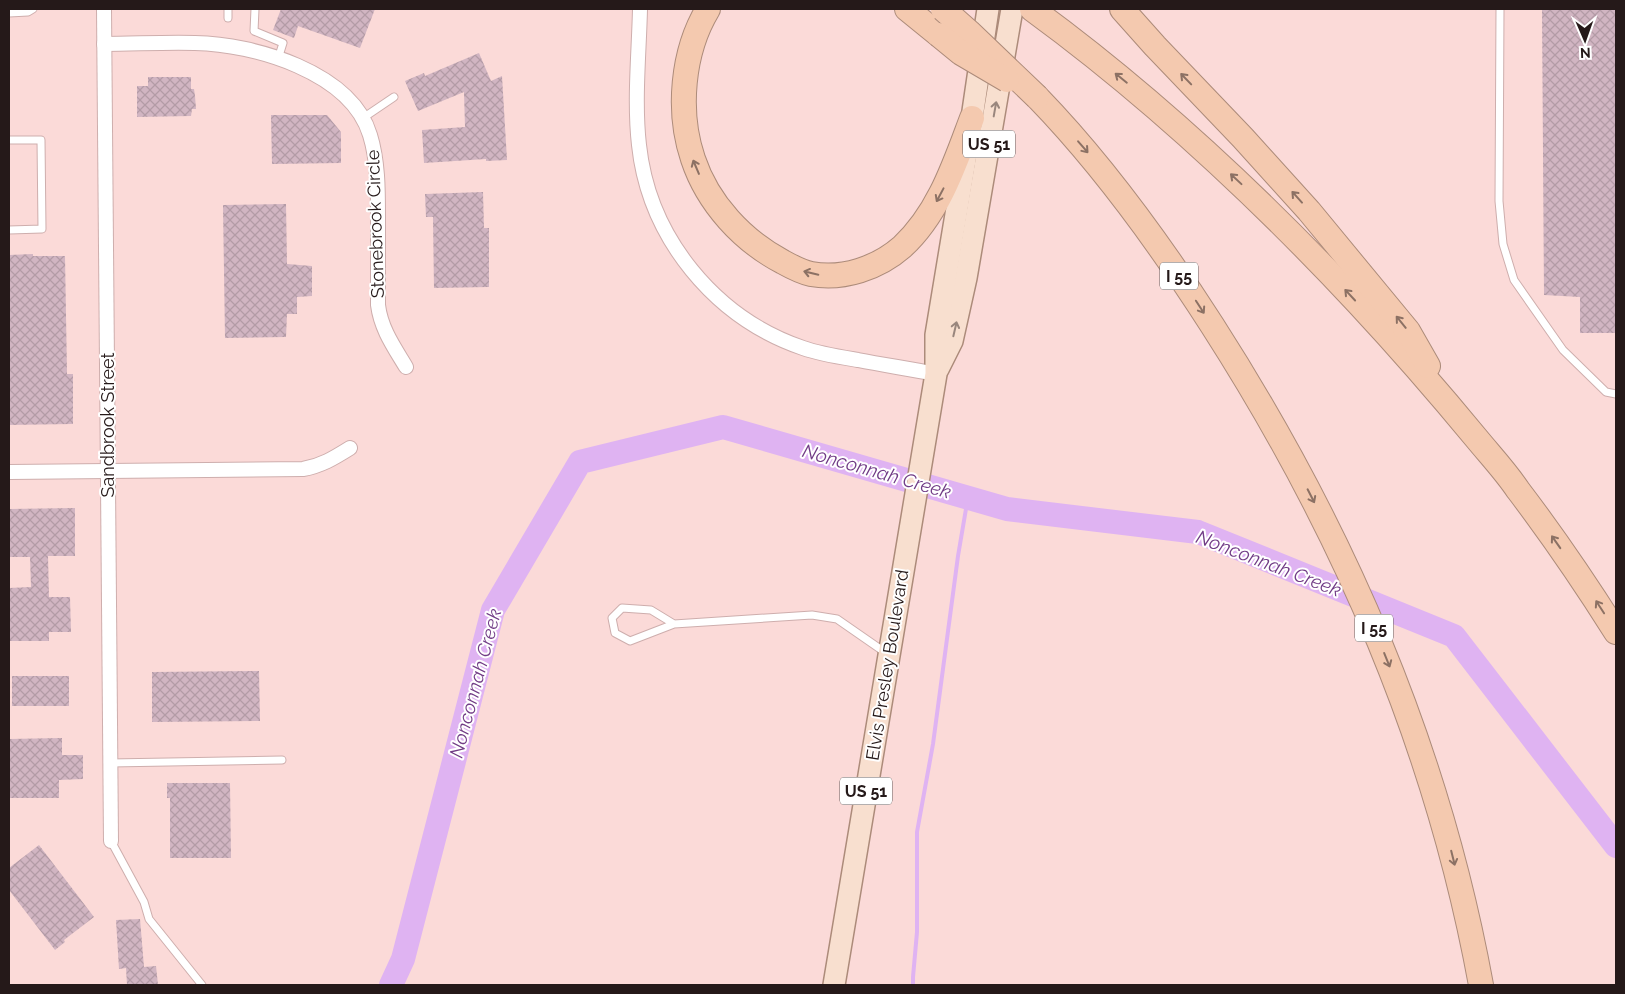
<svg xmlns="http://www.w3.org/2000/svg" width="1625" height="994" viewBox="0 0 1625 994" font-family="Raleway,sans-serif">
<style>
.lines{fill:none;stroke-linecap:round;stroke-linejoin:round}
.stream{stroke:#dfb3f2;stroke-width:4}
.river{stroke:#dfb3f2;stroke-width:24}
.building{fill:url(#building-cross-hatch)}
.service-casing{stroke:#ceaead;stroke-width:9}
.minor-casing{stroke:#ceaead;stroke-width:16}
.primary-casing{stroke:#ac8b7a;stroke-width:24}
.motorway-casing{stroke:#ac8b7a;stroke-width:26}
.service{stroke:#fff;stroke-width:7}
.minor{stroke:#fff;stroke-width:14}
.primary{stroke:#f8dfcf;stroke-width:21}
.motorway{stroke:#f4c9af;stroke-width:24}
.motorway-bridge-casing{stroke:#ac8b7a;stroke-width:26;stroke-linecap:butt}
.motorway-bridge{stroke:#f4c9af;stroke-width:24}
.oneway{stroke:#8c7164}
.oneway2{stroke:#99867d}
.labels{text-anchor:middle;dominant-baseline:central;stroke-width:4;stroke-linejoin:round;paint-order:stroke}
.shield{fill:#fff;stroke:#665e5e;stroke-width:1}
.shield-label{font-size:16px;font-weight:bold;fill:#251919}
.street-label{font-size:18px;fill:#251919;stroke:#fff}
.water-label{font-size:19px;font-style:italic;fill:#713c86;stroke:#fff}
</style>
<defs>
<pattern id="building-cross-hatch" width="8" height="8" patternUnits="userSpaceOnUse" patternTransform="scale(1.25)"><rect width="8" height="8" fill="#d1b5c2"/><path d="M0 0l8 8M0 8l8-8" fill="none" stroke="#b39ba6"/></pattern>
</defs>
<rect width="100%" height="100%" fill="#fbdad8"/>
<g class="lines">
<polyline class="stream" points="913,985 913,977 917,932 917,832 933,744 958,556 968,497"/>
<polyline class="river" points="391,985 403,959 493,610 580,462 723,427 1007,509 1198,532 1454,636 1616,846"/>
</g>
<g class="building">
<polygon points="281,9 375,9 360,48 298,26 294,38 273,30"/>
<polygon points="1542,9 1616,9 1616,333 1580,333 1580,297 1544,295"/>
<polygon points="479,53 491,81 502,76 507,160 486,161 486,159 424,163 422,130 465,127 464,92 418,111 405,81 424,73 425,76"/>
<polygon points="148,77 191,77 191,89 194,89 195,96 196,109 192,109 191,116 137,117 137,86 148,86"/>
<polygon points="271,115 327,115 341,132 341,163 272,164"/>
<polygon points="483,192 484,228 489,228 489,287 434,288 433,217 426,217 425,194"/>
<polygon points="286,204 287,264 312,266 312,296 297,297 297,314 287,314 286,337 225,338 223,205"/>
<polygon points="33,254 33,256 65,256 67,374 73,374 73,424 9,425 9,255"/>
<polygon points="75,508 75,556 48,556 49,597 70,597 71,632 49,632 49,641 9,641 9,588 31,587 30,557 9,557 9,509"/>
<polygon points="259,671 260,721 152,722 152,672"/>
<rect x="12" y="676" width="57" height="30"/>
<polygon points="62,738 62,755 83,755 83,779 59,780 59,798 9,798 9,739"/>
<polygon points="167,783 230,783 231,858 170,858 170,798 167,798"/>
<polygon points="39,845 94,917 64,940 65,942 55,950 9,890 9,868"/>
<polygon points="140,919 144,967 156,966 158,985 127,985 126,968 119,969 116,920"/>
</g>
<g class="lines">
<g class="service-casing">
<g id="service">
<polyline points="228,9 228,18"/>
<polyline points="255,9 254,31 283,43 278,59"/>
<polyline points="1500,9 1499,201 1503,244 1514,280 1563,350 1606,392 1616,394"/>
<polyline points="9,13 28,12 33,9"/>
<polyline points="363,118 394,97"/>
<polyline points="9,140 41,140 42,229 9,230"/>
<polyline points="674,624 630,641 615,633 612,618 622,608 651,610 674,624 812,615 837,619 886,653"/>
<polyline points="110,763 282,760"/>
<polyline points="111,841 144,902 149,919 202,985"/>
</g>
</g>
<g class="minor-casing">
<g id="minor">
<polyline points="104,9 111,841"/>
<path d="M640,9c-1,44 -6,92 -1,136 10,93 76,173 164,203 17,6 37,9 55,12 26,5 52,9 78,14"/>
<path d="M104,44c30,0 61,-2 91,-1 59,1 156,29 175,92 8,26 8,55 8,82 0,29 0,59 0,88 3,24 16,42 28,62"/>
<path d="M9,472l294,-3c18,-3 31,-11 47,-21"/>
</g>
</g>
<g class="primary-casing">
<g id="primary">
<polyline points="938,369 952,341 966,278 1012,9"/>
<polyline points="834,985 936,374 936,335 972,118 988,9"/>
</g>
</g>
<g class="motorway-casing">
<g id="motorway">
<path d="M708,9c-26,43 -31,103 -15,150 15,45 50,82 90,103 9,5 18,10 28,12 32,6 67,-6 91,-27 37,-34 53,-84 70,-129"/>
<polyline points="907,9 939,35"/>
<path d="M1032,9c119,87 226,187 326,294 41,44 81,90 119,136 14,17 29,33 41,51 35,46 67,93 98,142"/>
<polyline points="1122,9 1155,46 1243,138 1309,211 1408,331 1428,366"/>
<path d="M1037,97c67,69 123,147 175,228 131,204 225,420 269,660"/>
</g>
</g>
<use href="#service" class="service"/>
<use href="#minor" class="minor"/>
<use href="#primary" class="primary"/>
<use href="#motorway" class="motorway"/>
<g class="motorway-bridge-casing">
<g id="motorway-bridge">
<polyline points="943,9 969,32 1037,97"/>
<polyline points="939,35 961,53 1007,80"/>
</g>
</g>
<use href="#motorway-bridge" class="motorway-bridge"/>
</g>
<defs><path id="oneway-shaft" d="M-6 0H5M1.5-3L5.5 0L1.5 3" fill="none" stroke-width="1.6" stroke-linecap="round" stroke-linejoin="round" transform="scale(1.25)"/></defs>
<g class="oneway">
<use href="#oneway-shaft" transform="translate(1121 78) rotate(-141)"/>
<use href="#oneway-shaft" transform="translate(1186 79) rotate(-134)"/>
<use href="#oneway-shaft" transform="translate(1083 147) rotate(49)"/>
<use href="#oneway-shaft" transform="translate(696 167) rotate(-113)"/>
<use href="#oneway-shaft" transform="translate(1236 179) rotate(-137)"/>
<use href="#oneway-shaft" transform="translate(940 195) rotate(118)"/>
<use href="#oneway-shaft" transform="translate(1297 197) rotate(-132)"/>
<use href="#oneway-shaft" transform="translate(811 273) rotate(-167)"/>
<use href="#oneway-shaft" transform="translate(1350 295) rotate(-133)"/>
<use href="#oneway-shaft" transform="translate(1200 307) rotate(57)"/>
<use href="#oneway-shaft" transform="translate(1401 322) rotate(-129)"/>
<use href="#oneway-shaft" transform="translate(1311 496) rotate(63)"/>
<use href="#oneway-shaft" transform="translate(1556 542) rotate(-125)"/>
<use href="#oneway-shaft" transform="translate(1600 607) rotate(-123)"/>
<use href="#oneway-shaft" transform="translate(1387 660) rotate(68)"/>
<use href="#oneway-shaft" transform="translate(1453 858) rotate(76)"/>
</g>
<g class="oneway2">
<use href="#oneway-shaft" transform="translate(995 109) rotate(-80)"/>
<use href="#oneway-shaft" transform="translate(955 329) rotate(-77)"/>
</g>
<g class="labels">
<g class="shield">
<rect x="963" y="130.5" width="52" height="27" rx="4"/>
<rect x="1160" y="262.5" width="38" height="27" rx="4"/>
<rect x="1355" y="614.5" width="38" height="27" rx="4"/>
<rect x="840" y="777.5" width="52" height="27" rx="4"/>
</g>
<g class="shield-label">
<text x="989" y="144">US 51</text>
<text x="1179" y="276">I 55</text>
<text x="1374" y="628">I 55</text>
<text x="866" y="791">US 51</text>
</g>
<g class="street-label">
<text transform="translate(375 224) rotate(-92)">Stonebrook Circle</text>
<text transform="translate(107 425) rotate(-90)">Sandbrook Street</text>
<text transform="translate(887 665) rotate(-81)">Elvis Presley Boulevard</text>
</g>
<g class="water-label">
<text transform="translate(877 471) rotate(16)">Nonconnah Creek</text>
<text transform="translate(1269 563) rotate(21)">Nonconnah Creek</text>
<text transform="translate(475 683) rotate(-75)">Nonconnah Creek</text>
</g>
</g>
<rect width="1625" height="994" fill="none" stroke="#251919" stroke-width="20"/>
<g transform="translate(1585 40) rotate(178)" stroke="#ffffff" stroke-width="4" paint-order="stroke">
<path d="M0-4L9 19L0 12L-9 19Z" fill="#251919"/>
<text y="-8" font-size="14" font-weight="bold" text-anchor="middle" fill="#251919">N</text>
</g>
</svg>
